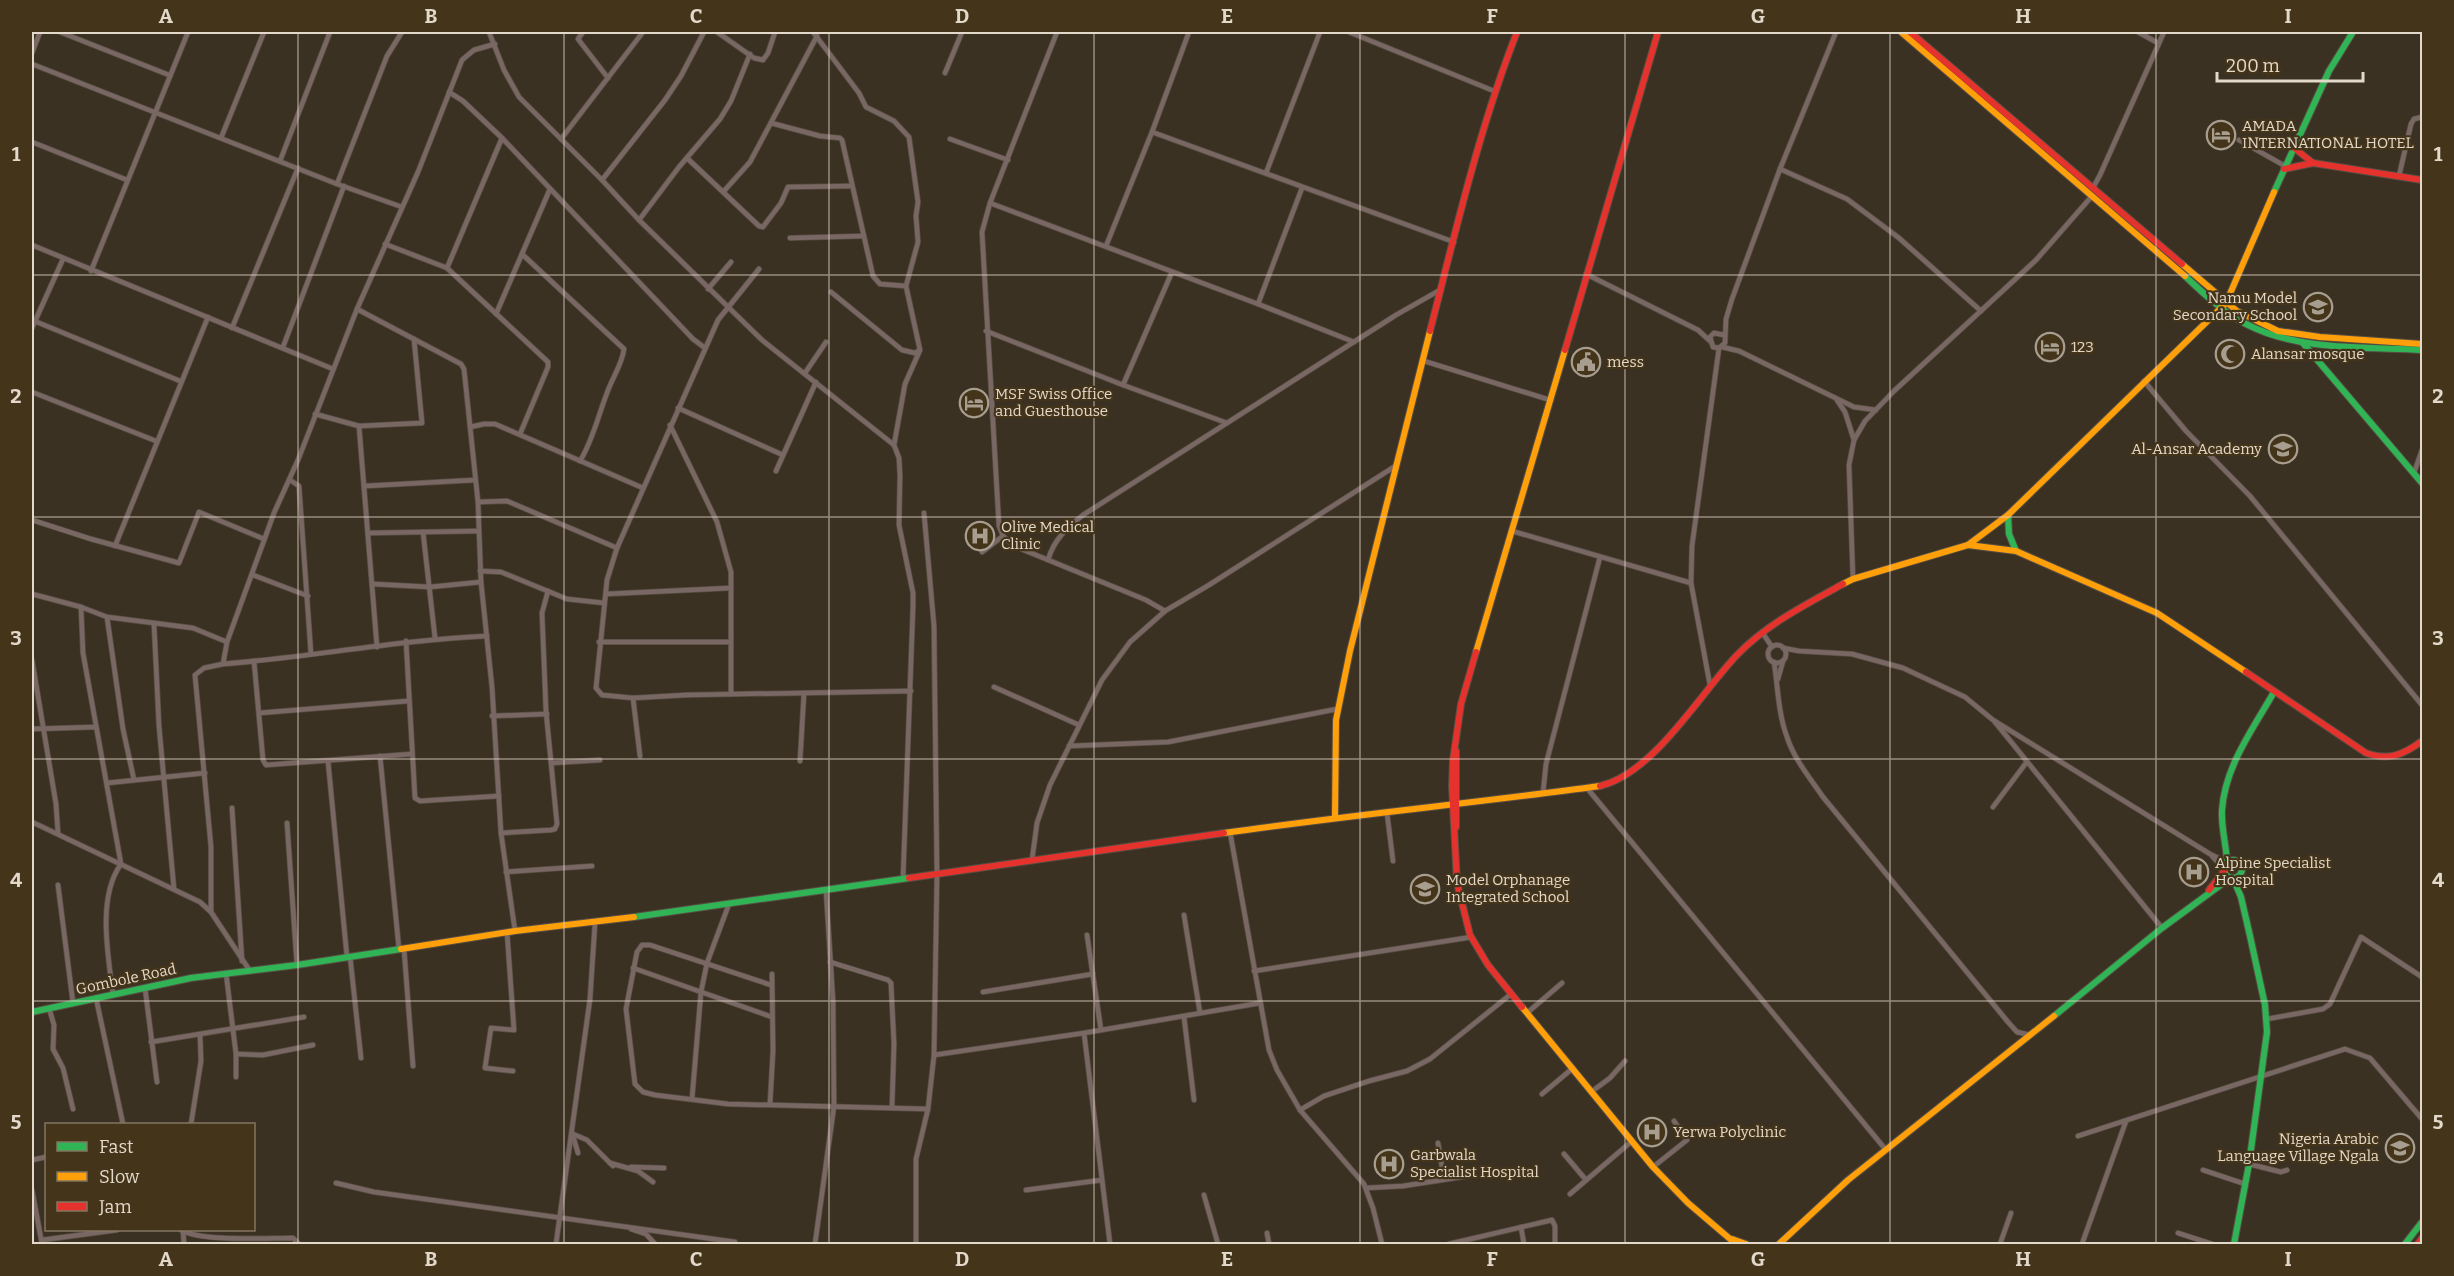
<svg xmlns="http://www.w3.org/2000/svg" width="2454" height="1276" viewBox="0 0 2454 1276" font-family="Bitter,serif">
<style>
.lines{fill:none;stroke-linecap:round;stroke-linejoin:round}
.street-casing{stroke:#574e43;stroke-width:6}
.fast-casing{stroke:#574e43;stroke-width:8}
.slow-casing{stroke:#574e43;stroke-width:8}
.jam-casing{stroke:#574e43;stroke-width:8}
.street{stroke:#796764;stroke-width:4.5}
.fast{stroke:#30b455;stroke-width:6}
.slow{stroke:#ff9f0a;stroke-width:6}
.jam{stroke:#e5322d;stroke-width:6}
.grid{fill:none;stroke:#e3d9ca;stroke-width:1.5;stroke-opacity:0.55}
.labels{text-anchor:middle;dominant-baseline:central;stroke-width:4.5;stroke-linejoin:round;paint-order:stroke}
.poi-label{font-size:15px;fill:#e3d9ca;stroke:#43341a;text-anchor:start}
.street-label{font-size:15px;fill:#e3d9ca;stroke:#43341a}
.neatline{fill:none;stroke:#e3d9ca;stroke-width:2}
.grid-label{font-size:20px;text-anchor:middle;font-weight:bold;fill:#e3d9ca}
</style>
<rect width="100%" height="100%" fill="#3a3123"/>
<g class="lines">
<g class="street-casing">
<g id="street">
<polyline points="60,32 169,75"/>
<polyline points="489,32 504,70 519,97 602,180 639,220 762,340 894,445"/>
<polyline points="583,32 578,39 608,78"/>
<polyline points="717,32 754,58 763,60 768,53 775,32"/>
<polyline points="813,32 859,93 866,107 894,121 909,137 918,202 916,216 918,242 906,286 920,350 905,384 894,445 899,458 900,476 899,525 913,593 913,607 903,879"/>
<polyline points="1057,32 990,203 982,232 999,526 1003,536 1014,546 1146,600 1165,611"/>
<polyline points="1349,32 1494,91"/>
<polyline points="2138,32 2158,43"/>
<polyline points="32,53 40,32"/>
<polyline points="32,64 337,184 402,207"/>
<polyline points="945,73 962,32"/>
<polyline points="449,92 463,101 502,138 693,339 705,348"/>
<polyline points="771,123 820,136 840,138 842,140 873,276 880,284 906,286"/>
<polyline points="1152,132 1454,242"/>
<polyline points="221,138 264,32"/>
<polyline points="561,139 643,32"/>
<polyline points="950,139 1008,160"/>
<polyline points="2239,140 2285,166"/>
<polyline points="32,142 127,180"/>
<polyline points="687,158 759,226 763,227 781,203 788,187 852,186"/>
<polyline points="280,161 330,32"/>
<polyline points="1780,169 1847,199 1899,238 1981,311"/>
<polyline points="1266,173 1320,32"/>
<polyline points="2399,176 2411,124 2414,119 2422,117"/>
<polyline points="602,180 665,100 681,76 704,32"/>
<polyline points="337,184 387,56 402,32"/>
<polyline points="2094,186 2100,175 2164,32"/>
<polyline points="724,191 750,162 817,36"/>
<polyline points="990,203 1258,304 1354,342"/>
<polyline points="639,220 679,167 720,119 731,101 750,54"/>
<polyline points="790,238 864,236"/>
<polyline points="385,244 447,268 548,362 548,367 520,434"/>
<polyline points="32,245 333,369"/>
<polyline points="1106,246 1152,132 1189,32"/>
<path d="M522,254l102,95c-2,16 -12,29 -17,44 -9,23 -14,47 -27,68"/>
<polyline points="447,268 502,138"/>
<polyline points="759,269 718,320 617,548 607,580 596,688 602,695 633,698 686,695 911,691"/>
<polyline points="91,271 188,32"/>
<polyline points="1586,274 1698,330 1710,341"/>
<polyline points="708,289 731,262"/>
<polyline points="831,292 902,350 915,353 918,351"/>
<polyline points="1258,304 1302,188"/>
<polyline points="357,309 461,364 464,369 478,502 481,582 492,687 501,833 515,931"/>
<polyline points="496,314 550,189"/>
<polyline points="32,320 180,381"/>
<polyline points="32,328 63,259"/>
<polyline points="232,328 298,168"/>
<polyline points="986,331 1123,385 1227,423"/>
<polyline points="1724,335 1714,333 1710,337 1713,347 1719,348 1725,343 1726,319 1732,299 1780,169 1836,32"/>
<polyline points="283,347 344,186"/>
<polyline points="1722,347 1739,351 1854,407 1876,410"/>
<polyline points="1424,361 1550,400"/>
<polyline points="805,373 826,342"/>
<polyline points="2144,381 2186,431 2250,496 2422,705"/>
<polyline points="1123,385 1172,272"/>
<polyline points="32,392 156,441"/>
<polyline points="1837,400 1845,412 1854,440"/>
<polyline points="678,408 783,455"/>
<polyline points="315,414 359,426 422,423 414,339"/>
<polyline points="670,425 717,522 731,572 731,694"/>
<polyline points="359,426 377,647"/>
<polyline points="470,427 484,424 495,424 643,488"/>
<polyline points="776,471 816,382"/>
<polyline points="2414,473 2422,450"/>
<polyline points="290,480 299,486 311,654"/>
<polyline points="365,486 475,480"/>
<polyline points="478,502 507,501 617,548"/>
<polyline points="32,520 91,539 179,563 199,512 264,539"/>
<polyline points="1512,531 1691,583"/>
<polyline points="423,532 435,638"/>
<polyline points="369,533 479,531"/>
<polyline points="115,546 208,317"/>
<polyline points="982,552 1003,536"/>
<path d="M1048,560c6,-21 19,-32 35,-45l313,-200 44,-25"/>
<polyline points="480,571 501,572 567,599 604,603"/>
<polyline points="253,575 308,596"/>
<polyline points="1853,579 1849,465 1854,440 1865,421 1894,391 2036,260 2092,196"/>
<polyline points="373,584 430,587 481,582"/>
<polyline points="32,594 81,607 107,617 193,628 227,642"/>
<polyline points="606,594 731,588"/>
<path d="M81,607l2,46 38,211c-24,33 -13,91 -8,130"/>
<polyline points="107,617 123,729 134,780"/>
<polyline points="154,624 159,726 174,889"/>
<polyline points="1762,632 1772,647"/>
<polyline points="406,641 415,798 420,801 499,796"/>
<polyline points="599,642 731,642"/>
<circle cx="1777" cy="654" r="9"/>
<polyline points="1783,648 1799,651 1852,654 1903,668 1965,697 1993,720 2210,854 2226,862"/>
<polyline points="32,660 56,804 58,833"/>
<polyline points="254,661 263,760 266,765 412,754"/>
<path d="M1774,662c4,25 4,51 13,75 7,22 23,41 36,60l185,225 9,10 13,3"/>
<polyline points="223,664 227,642 274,513 298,460 357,309 418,172 462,60 474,50 495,44"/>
<polyline points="1778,679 1783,661"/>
<polyline points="1710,685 1691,583 1692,546 1719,348"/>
<polyline points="994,687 1079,725"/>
<polyline points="633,698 640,756"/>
<polyline points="259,713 408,701"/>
<polyline points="492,716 547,714"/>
<polyline points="1995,722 2162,928"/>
<polyline points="32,729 96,727"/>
<polyline points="1069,746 1168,742 1337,709"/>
<polyline points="380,756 399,949"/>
<polyline points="328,761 347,957"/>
<polyline points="800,761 804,693"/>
<polyline points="551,763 600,760"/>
<polyline points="107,783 205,773"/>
<polyline points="1587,788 1886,1150"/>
<polyline points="1543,793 1546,764 1600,557"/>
<polyline points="1993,807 2026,763"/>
<polyline points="232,808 242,961"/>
<polyline points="1387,813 1393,861"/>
<polyline points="32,822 200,902 211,912 250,971"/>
<polyline points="287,823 297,965"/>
<polyline points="1230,832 1269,1050 1277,1070 1300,1110 1364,1184 1373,1208 1382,1244"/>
<polyline points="501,833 551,830 555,829 557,824 546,711 542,613 548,591"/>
<polyline points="2212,856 2224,869"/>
<polyline points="1032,860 1037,823 1050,785 1102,680 1130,642 1165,611 1209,585 1397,465"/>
<polyline points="506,872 592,866"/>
<polyline points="58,885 73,1003"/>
<path d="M211,912v-65l-16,-172 9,-7 19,-4c88,-7 175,-24 264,-28"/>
<polyline points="1184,915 1200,1013"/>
<polyline points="507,932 514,1030 491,1028 485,1068 513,1071"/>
<polyline points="1087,935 1101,1030"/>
<polyline points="404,949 413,1066"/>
<polyline points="350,956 361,1058"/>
<polyline points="830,962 888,980 891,983 894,1044 892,1107"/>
<polyline points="633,968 772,1017"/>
<polyline points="1254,971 1472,937"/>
<polyline points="226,973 236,1054 236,1077"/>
<polyline points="771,985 650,945 642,945 637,952 626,1009 635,1084 643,1092 655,1095 728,1104 928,1109"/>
<polyline points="145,988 157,1082"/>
<polyline points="983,992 1093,974"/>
<polyline points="96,998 123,1124"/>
<polyline points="49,1008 54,1025 53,1049 63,1068 73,1109"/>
<polyline points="1527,1013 1562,983"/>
<polyline points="1184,1017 1194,1100"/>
<polyline points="2267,1019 2323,1009 2330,1004 2361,937 2422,977"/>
<polyline points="1084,1033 1110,1244"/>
<polyline points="151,1042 304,1017"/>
<polyline points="236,1054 263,1055 313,1045"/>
<polyline points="934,1055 1084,1033 1260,1003"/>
<polyline points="1591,1092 1610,1078 1625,1061"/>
<polyline points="1542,1094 1573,1068"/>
<polyline points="692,1099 701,992 707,963 729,904"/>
<polyline points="770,1104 773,1051 772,974"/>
<polyline points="1300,1110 1324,1096 1369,1081 1407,1071 1430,1059 1511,994"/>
<polyline points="191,1124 201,1061 200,1034"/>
<polyline points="573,1134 587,1140 613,1166"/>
<polyline points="573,1136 578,1153"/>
<polyline points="2078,1136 2345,1049 2370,1058 2422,1119"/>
<polyline points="1438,1143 1444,1179"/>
<polyline points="1564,1154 1586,1180"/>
<polyline points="32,1160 46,1157"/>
<polyline points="610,1163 638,1171 653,1182"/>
<polyline points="2249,1164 2281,1172 2287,1170"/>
<polyline points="631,1167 664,1168"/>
<polyline points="1653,1167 1687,1140 1674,1121"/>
<polyline points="2203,1170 2245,1184"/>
<polyline points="336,1183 374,1192 735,1242"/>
<polyline points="1366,1188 1403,1186 1468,1176"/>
<polyline points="32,1190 42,1244"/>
<polyline points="1026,1190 1102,1180"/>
<polyline points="1570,1194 1632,1141"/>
<polyline points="1204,1195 1218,1244"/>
<polyline points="1521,1227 1524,1244"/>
<polyline points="631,1229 646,1234 655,1244"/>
<path d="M181,1230c20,12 86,8 112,8l6,6"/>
<polyline points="183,1230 184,1244"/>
<polyline points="1267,1233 1269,1244"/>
<polyline points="2178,1233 2212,1244"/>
<polyline points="42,1240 117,1230"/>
<polyline points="556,1244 590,999 595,923"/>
<polyline points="815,1244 834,1106 833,1001 826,890"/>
<polyline points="916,1244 916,1159 928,1109 934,1055 937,875 934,626 924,513"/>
<polyline points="1449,1244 1552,1220 1555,1226 1555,1244"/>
<polyline points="2000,1244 2011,1213"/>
<polyline points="2082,1244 2126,1121"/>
</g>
</g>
<g class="fast-casing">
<g id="fast">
<polyline points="2274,192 2329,71 2353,32"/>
<path d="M2185,276c19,18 38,36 61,48 52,27 119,23 176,26"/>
<polyline points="2302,342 2422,483"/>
<polyline points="2008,515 2009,534 2016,551"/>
<circle cx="2233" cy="869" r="9"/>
<path d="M2227,861c-1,-17 -6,-34 -5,-51 3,-44 31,-81 52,-118"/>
<polyline points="2233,878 2241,897 2250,936 2265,1005 2267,1032 2249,1164 2234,1244"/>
<polyline points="634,917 909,878"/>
<polyline points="32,1012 191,978 297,965 401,949"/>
<polyline points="2054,1016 2162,928 2230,878"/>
<polyline points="2405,1244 2422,1222"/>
</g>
</g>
<g class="slow-casing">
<g id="slow">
<polyline points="1901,32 2185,276"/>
<polyline points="2182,264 2237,311 2278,331 2320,337 2422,344"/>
<polyline points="1968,545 2008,515 2226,303 2274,192"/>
<polyline points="1843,584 1853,579 1968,545 2016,551 2157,613 2246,672"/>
<polyline points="1476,652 1565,350"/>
<polyline points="1335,817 1336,720 1350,651 1430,331"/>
<path d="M1224,833c125,-18 251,-30 376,-47"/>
<polyline points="401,949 515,931 634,917"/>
<polyline points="1522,1007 1653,1167 1688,1203 1736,1244"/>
<polyline points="1732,1239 1746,1244"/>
<polyline points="1779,1244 1848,1180 2054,1016"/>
</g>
</g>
<g class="jam-casing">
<g id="jam">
<polyline points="1910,32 2182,264"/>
<polyline points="2293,147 2313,163"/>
<polyline points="2284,169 2313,163 2422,180"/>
<path d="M1430,331c26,-101 49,-202 87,-299"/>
<polyline points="1565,350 1658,32"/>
<polyline points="1476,652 1461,704 1453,760 1452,786 1457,883 1470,935 1488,965 1522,1007"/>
<path d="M2246,672l120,81c23,8 37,2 56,-12"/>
<polyline points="1456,751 1456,827"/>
<path d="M1600,786c54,-13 99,-91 137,-131 30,-31 68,-50 106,-71"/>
<polyline points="909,878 1224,833"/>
<polyline points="2209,890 2224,871"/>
<polyline points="2418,1244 2422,1238"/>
</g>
</g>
<use href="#street" class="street"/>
<use href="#fast" class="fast"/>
<use href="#slow" class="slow"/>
<use href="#jam" class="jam"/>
</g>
<path class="grid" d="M298,32v1212M564,32v1212M829,32v1212M1094,32v1212M1360,32v1212M1625,32v1212M1890,32v1212M2156,32v1212M32,275h2390M32,517h2390M32,759h2390M32,1001h2390"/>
<defs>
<g id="hotel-ring" transform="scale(1.5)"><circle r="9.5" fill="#43341a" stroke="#a89e90" stroke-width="1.5"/><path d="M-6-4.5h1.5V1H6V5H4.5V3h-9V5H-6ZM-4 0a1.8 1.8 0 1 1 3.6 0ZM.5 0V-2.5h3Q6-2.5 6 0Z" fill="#a89e90"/></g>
<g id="school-ring" transform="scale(1.5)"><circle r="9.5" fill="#43341a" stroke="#a89e90" stroke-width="1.5"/><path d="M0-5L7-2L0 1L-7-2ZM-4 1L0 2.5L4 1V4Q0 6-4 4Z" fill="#a89e90"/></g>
<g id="mosque-ring" transform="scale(1.5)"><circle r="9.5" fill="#43341a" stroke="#a89e90" stroke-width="1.5"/><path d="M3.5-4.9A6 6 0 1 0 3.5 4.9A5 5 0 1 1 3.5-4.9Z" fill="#a89e90"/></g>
<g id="civic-ring" transform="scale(1.5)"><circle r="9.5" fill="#43341a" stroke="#a89e90" stroke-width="1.5"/><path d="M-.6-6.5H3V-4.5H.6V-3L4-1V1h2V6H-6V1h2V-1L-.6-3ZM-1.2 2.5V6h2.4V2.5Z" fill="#a89e90"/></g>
<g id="hospital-ring" transform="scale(1.5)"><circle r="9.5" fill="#43341a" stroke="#a89e90" stroke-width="1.5"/><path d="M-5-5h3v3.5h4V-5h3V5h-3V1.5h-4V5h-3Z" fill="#a89e90"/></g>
</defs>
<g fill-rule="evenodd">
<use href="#hotel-ring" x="2221" y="135"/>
<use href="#school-ring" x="2318" y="307"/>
<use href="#hotel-ring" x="2050" y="347"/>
<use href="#mosque-ring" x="2230" y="354"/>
<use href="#civic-ring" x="1586" y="362"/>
<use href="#hotel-ring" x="974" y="403"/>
<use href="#school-ring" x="2283" y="449"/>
<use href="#hospital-ring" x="980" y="536"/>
<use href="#hospital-ring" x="2194" y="872"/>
<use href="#school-ring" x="1425" y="889"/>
<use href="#hospital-ring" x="1652" y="1132"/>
<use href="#school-ring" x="2400" y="1148"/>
<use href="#hospital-ring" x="1389" y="1164"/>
</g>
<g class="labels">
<g class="poi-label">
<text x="2242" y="126">AMADA<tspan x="2242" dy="17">INTERNATIONAL HOTEL</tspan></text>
<text x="2297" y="298" text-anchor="end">Namu Model<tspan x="2297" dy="17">Secondary School</tspan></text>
<text x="2071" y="347">123</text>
<text x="2251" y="354">Alansar mosque</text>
<text x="1607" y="362">mess</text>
<text x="995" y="394">MSF Swiss Office<tspan x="995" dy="17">and Guesthouse</tspan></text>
<text x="2262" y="449" text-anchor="end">Al-Ansar Academy</text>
<text x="1001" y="527">Olive Medical<tspan x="1001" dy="17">Clinic</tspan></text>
<text x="2215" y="863">Alpine Specialist<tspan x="2215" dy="17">Hospital</tspan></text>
<text x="1446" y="880">Model Orphanage<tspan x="1446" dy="17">Integrated School</tspan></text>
<text x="1673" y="1132">Yerwa Polyclinic</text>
<text x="2379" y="1139" text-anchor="end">Nigeria Arabic<tspan x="2379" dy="17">Language Village Ngala</tspan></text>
<text x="1410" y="1155">Garbwala<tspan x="1410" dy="17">Specialist Hospital</tspan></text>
</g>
<g class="street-label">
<text transform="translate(126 979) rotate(-12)">Gombole Road</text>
</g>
</g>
<rect width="2454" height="1276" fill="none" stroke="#43341a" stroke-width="66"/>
<rect x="45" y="1123" width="210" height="108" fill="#43341a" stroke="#837660" stroke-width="1.5"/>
<rect x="57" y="1142" width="30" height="9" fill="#30b455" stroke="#837660" stroke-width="1.5"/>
<text x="99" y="1153" font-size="18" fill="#e3d9ca">Fast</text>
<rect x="57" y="1172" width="30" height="9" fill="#ff9f0a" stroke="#837660" stroke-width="1.5"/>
<text x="99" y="1183" font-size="18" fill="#e3d9ca">Slow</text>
<rect x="57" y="1202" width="30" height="9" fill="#e5322d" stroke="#837660" stroke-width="1.5"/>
<text x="99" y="1213" font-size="18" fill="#e3d9ca">Jam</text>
<path d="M2217 72v9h146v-9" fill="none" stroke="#e3d9ca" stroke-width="3"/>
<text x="2226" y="72" font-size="18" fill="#e3d9ca" stroke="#43341a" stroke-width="4.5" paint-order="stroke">200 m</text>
<rect x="33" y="33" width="2388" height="1210" class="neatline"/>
<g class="grid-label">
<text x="166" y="23">A</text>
<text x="431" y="23">B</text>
<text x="696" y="23">C</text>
<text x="962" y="23">D</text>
<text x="1227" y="23">E</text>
<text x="1492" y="23">F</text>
<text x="1758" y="23">G</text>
<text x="2023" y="23">H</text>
<text x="2288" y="23">I</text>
<text x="16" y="161">1</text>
<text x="2438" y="161">1</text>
<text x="16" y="403">2</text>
<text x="2438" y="403">2</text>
<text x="16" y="645">3</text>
<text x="2438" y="645">3</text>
<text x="16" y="887">4</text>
<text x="2438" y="887">4</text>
<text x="16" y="1129">5</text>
<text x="2438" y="1129">5</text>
<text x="166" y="1266">A</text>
<text x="431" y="1266">B</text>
<text x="696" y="1266">C</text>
<text x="962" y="1266">D</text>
<text x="1227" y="1266">E</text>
<text x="1492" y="1266">F</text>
<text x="1758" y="1266">G</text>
<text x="2023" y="1266">H</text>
<text x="2288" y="1266">I</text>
</g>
</svg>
